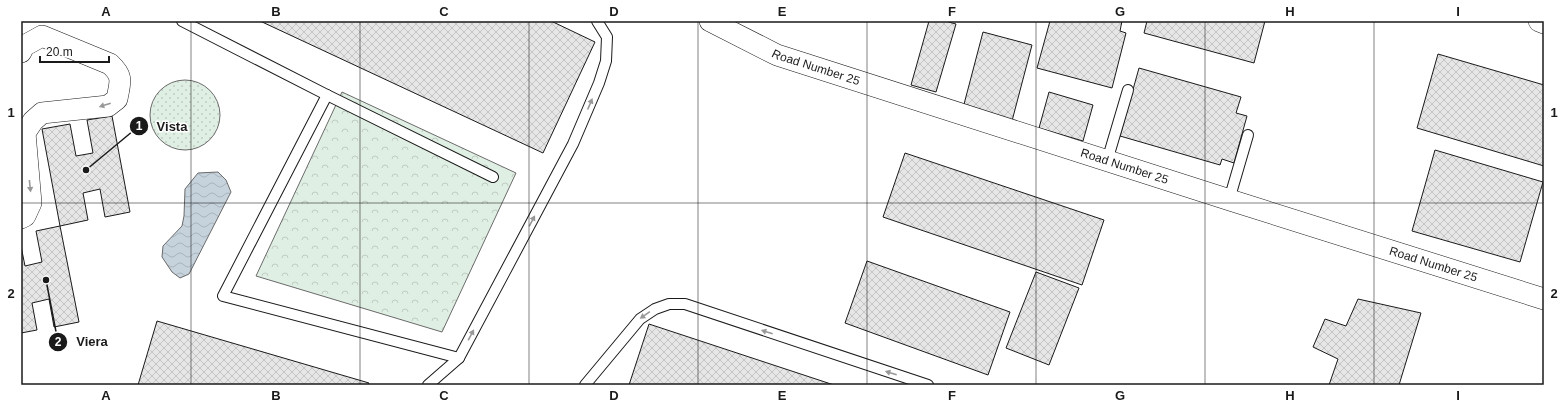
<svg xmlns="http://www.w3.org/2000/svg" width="1565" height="406" viewBox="0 0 1565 406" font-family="Arial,sans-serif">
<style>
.grass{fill:url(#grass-dots);stroke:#6a6a6a}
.park{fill:url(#park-crowns);stroke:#6a6a6a}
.water{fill:url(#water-waves);stroke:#6a6a6a}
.building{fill:url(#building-cross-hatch);stroke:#1a1a1a}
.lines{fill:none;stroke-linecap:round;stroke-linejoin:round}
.service-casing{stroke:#1a1a1a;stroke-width:12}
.minor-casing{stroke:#1a1a1a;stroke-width:22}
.service{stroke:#fff;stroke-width:10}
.minor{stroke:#fff;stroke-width:21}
.oneway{fill:#989898}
.grid{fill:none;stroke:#1a1a1a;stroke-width:1;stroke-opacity:0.55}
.labels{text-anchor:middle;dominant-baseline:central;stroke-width:3;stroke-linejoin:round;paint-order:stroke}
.street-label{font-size:12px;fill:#1a1a1a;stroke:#fff}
.leader{fill:none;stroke:#1a1a1a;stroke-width:1.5}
.callout-dot{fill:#1a1a1a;stroke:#fff;stroke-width:1.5}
.mark-label{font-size:12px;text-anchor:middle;font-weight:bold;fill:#fff}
.callout-label{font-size:13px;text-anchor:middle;font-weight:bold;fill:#1a1a1a;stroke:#fff;stroke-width:3;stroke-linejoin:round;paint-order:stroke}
.neatline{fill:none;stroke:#1a1a1a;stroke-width:1.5}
.grid-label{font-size:13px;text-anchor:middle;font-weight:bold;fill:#1a1a1a}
</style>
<defs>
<pattern id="grass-dots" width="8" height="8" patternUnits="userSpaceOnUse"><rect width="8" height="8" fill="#e0efe3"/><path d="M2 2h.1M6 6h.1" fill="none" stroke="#c0ccc2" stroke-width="1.8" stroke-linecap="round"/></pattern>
<pattern id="park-crowns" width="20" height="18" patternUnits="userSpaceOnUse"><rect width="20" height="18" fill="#e0efe3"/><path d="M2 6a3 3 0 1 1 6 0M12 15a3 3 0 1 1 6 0" fill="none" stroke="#c0ccc2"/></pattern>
<pattern id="water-waves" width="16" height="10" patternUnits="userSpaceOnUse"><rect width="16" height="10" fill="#c6d2dc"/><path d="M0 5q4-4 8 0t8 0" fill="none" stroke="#aab4bc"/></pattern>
<pattern id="building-cross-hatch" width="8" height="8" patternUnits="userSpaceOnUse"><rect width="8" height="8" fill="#e6e6e6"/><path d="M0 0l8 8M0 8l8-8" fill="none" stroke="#c5c5c5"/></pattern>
</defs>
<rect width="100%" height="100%" fill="#fff"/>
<circle class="grass" cx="185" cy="115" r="35"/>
<polygon class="park" points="342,92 516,173 442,332 256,276"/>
<polygon class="water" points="218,172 226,180 231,192 189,274 180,278 172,272 162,257 163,246 182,226 184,216 185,189 198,173"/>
<g class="building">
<polygon points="260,21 551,21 595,42 543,153"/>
<polygon points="929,21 945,21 956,24 936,92 911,85"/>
<polygon points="1050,21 1122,21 1120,31 1126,33 1112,88 1037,68"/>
<polygon points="1147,21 1265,21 1254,63 1144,33"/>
<polygon points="983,32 1032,45 1012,121 963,108"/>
<polygon points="1438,54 1544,85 1544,166 1417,128"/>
<polygon points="1139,68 1241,97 1236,113 1247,116 1234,163 1222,159 1220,165 1120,136"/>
<polygon points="1049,92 1093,105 1083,141 1039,128"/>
<polygon points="112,116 130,212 105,217 100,189 83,193 88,220 60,226 42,129 70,124 76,156 93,153 87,120"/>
<polygon points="1435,150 1543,182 1520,262 1412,231"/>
<polygon points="905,153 1104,220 1082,285 883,217"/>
<polygon points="60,226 79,322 54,327 49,299 32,303 37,330 21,333 21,246 25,266 42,262 36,231"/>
<polygon points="867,261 1010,312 988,375 845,323"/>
<polygon points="1036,272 1079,288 1049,365 1006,348"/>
<polygon points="1358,299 1421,313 1399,385 1329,385 1338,359 1313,347 1325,319 1346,326"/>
<polygon points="157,321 369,383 368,385 138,385"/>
<polygon points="649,324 834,385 629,385"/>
</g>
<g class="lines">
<g class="service-casing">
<g id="service">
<polyline points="182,21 327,95 493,177"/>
<polyline points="327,95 223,296 459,358"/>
<polyline points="1107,161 1128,90"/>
<polyline points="1229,200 1248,135"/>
<polyline points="428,385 459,358 573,144 599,83 606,61 607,37 597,21"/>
<polyline points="585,385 640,319 655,309 669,304 685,304 928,385"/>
</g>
</g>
<g class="minor-casing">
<g id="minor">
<path id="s1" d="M710,21l67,34 456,146 311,98"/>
<polyline points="1539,21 1544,23"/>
<path d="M21,52l3,-6 18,-10 68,28c14,13 10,18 7,35l-9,7 -66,7 -9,8 -8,12 6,70 -6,13 -4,2"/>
</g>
</g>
<use href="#service" class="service"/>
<use href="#minor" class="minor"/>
</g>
<defs><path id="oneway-solid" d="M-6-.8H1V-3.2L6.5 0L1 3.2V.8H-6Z"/></defs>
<g class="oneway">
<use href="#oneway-solid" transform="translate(590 104) rotate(-67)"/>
<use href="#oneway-solid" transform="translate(105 105) rotate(163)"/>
<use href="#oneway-solid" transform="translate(30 186) rotate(84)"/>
<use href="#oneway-solid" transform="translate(532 221) rotate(-62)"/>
<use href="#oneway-solid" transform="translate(645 315) rotate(145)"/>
<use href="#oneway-solid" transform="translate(767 332) rotate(-162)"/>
<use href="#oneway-solid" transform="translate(471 335) rotate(-62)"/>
<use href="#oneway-solid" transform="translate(891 373) rotate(-162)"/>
</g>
<path class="grid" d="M191,21v364M360,21v364M529,21v364M698,21v364M867,21v364M1036,21v364M1205,21v364M1374,21v364M21,203h1523"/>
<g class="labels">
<g class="street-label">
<text stroke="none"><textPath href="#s1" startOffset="116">Road Number 25</textPath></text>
<text stroke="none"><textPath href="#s1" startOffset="440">Road Number 25</textPath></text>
<text stroke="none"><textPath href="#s1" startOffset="764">Road Number 25</textPath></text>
</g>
</g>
<path class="leader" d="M86 170L139 126M46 280L58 342"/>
<g class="callout-dot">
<circle cx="86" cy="170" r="4"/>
<circle cx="46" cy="280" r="4"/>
<circle cx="139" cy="126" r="10"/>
<circle cx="58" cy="342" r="10"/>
</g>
<g class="mark-label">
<text x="139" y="130">1</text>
<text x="58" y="346">2</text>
</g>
<g class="callout-label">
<text x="172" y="131">Vista</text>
<text x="92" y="346">Viera</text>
</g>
<rect width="1565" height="406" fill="none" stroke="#ffffff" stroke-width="44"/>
<path d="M40 56v6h69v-6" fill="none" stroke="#1a1a1a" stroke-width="2"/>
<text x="46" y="56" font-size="12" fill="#1a1a1a" stroke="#ffffff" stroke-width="3" paint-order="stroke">20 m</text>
<rect x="22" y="22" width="1521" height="362" class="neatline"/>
<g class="grid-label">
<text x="106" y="16">A</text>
<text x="276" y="16">B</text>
<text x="444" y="16">C</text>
<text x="614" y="16">D</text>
<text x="782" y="16">E</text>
<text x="952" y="16">F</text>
<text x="1120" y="16">G</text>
<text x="1290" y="16">H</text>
<text x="1458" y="16">I</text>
<text x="11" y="117">1</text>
<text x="1554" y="117">1</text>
<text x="11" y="298">2</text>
<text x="1554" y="298">2</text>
<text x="106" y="400">A</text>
<text x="276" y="400">B</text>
<text x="444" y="400">C</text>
<text x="614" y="400">D</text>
<text x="782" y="400">E</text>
<text x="952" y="400">F</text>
<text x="1120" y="400">G</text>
<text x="1290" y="400">H</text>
<text x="1458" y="400">I</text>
</g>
</svg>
